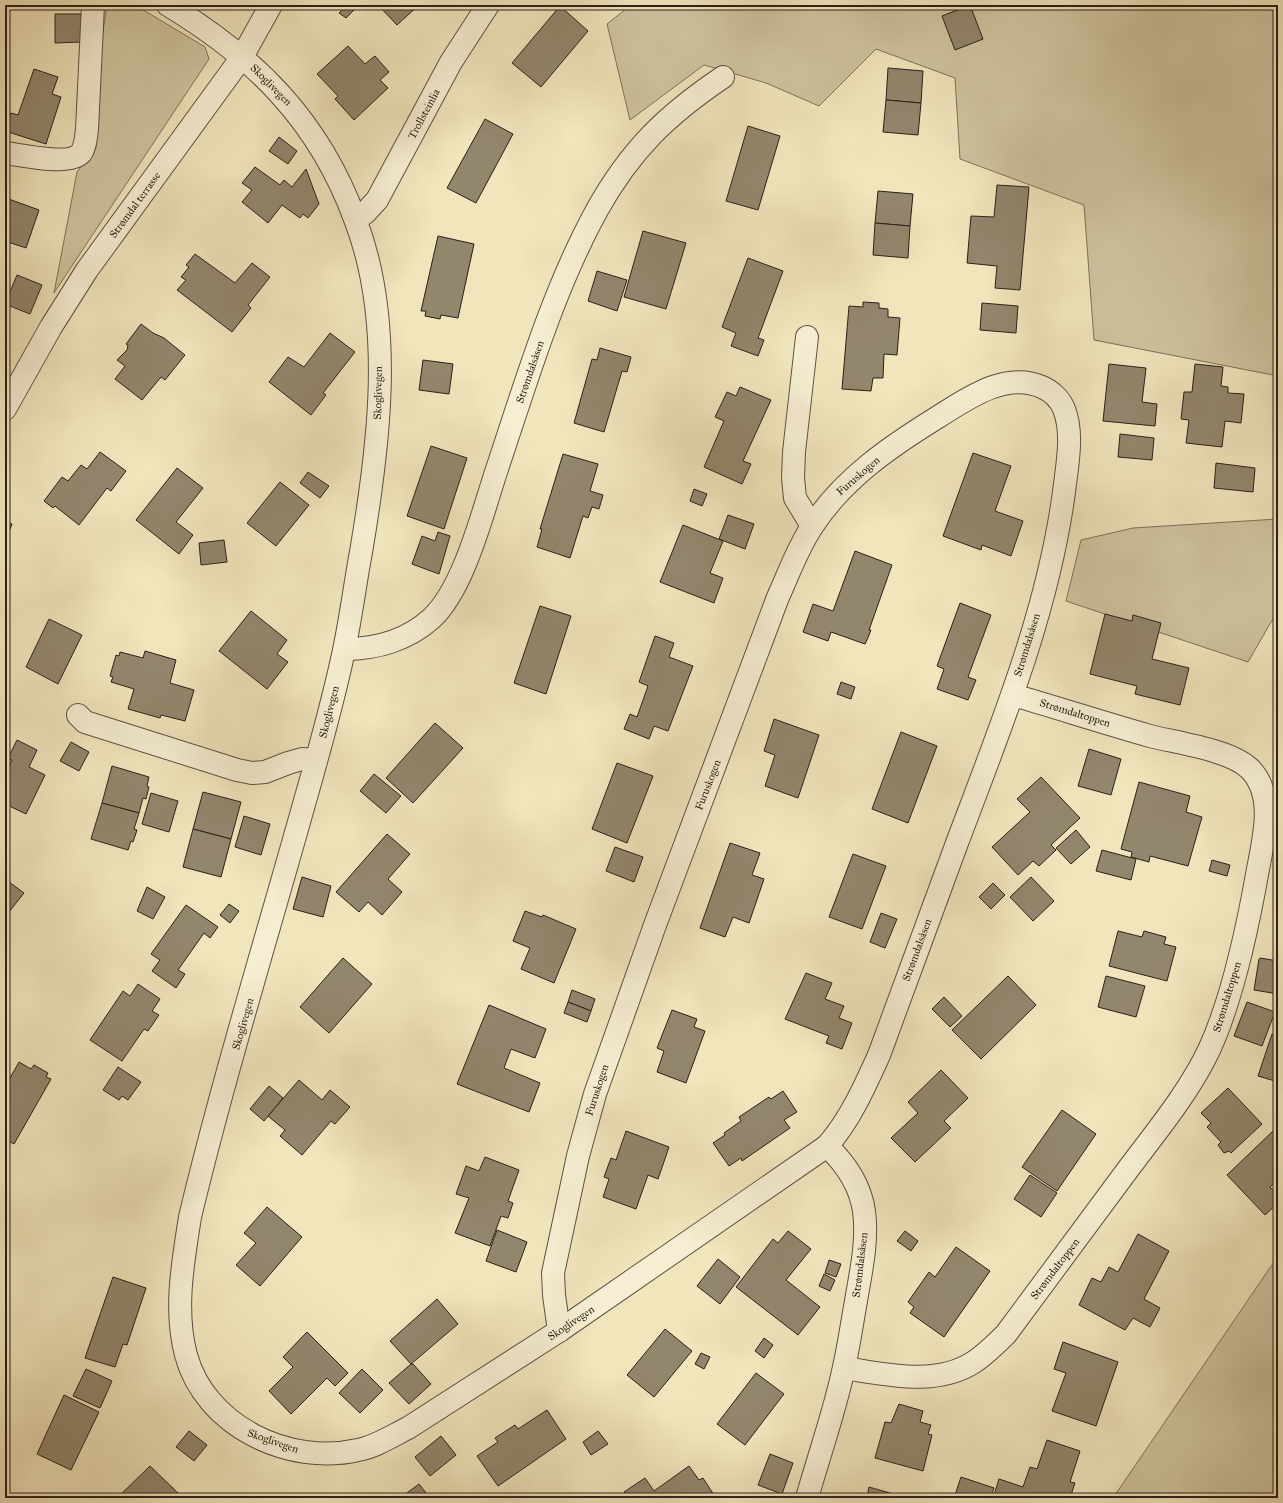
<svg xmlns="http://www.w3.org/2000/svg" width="1283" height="1503" viewBox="0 0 1283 1503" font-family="'IM FELL Great Primer',serif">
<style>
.green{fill:#cfc4a0;stroke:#7d725c}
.building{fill:#92866d;stroke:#2b2018}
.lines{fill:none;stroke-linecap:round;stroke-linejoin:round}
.minor-casing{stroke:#5c5141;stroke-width:24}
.minor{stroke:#f6eed3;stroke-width:22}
.labels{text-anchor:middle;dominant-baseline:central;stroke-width:3;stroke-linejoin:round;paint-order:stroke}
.street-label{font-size:11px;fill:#2b2018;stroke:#f6eed3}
</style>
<rect width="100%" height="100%" fill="#f1e5bc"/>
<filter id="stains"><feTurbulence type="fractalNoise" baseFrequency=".005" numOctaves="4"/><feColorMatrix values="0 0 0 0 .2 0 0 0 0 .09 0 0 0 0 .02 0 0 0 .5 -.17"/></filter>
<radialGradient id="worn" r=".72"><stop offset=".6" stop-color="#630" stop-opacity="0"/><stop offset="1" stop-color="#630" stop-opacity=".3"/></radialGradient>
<g class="green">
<polygon points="107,5 135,5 205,47 209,59 54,293 77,172 96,148 100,50"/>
<polygon points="631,5 1278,5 1278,376 1094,340 1084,205 960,159 955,78 876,49 819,106 766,83 704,65 630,120 607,24"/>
<polygon points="1278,519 1278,610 1248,662 1066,601 1081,540 1133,528"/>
<polygon points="1278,1256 1278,1498 1113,1498"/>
</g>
<g class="building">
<polygon points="347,5 354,10 346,18 339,13"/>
<polygon points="378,5 419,5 397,25"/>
<polygon points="970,5 983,39 955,50 942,16"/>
<polygon points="560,6 588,31 541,87 512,63"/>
<polygon points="55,14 82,14 82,42 55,43"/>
<polygon points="348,46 365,64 375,56 389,72 380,80 388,88 354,120 335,99 338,96 317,74"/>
<polygon points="888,68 923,71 921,103 886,100"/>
<polygon points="34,69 58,77 52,94 61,97 46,144 5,131 11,113 18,115"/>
<polygon points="886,100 921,103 918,135 883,132"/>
<polygon points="485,119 513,134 476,203 447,188"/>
<polygon points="748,126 780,136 758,210 726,201"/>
<polygon points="279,137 297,151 288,164 269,151"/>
<polygon points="255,167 280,185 284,180 292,187 306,169 319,204 308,218 303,214 300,218 282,205 268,223 242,202 252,190 242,183"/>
<polygon points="997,185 1029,187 1020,290 995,288 997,266 967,263 971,216 994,217"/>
<polygon points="878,191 913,194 910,226 875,223"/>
<polygon points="6,198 39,210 26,248 5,241"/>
<polygon points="875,223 910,226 908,258 873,255"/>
<polygon points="643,231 686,243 666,309 624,297"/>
<polygon points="438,236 474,244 458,318 441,315 440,319 425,316 426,311 421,311"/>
<polygon points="195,254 235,283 252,263 270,277 248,305 251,308 232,332 177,290 186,280 181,277 189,267 186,265"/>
<polygon points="748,258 783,271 758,338 764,340 758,356 731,346 736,333 722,327"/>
<polygon points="597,271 627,280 617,311 588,301"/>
<polygon points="17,275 42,285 30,314 5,304"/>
<polygon points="863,302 879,303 879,308 888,309 888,317 900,318 897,355 884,354 883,378 873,378 871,391 842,389 849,306 863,307"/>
<polygon points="982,303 1018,306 1016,333 980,330"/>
<polygon points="141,324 153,333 164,338 185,355 165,380 161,377 142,400 115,379 125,366 117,360 127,350 128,345 126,344"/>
<polygon points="330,333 355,352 323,393 326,395 311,415 269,382 288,357 304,367"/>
<polygon points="600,348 631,357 627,372 622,371 604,432 574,423 592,359 597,360"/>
<polygon points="423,360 453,364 449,394 419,390"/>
<polygon points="1109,364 1146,368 1142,402 1157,404 1155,426 1103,421"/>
<polygon points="1195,364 1223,367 1221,386 1228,387 1228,393 1244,394 1241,423 1225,421 1222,447 1186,443 1189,420 1181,419 1184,392 1192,392"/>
<polygon points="740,387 771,400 743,461 751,464 742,484 704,467 724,421 715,417 727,392 736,396"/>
<polygon points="1120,434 1154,438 1152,460 1118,457"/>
<polygon points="431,446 467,458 444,529 407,516"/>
<polygon points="100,452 126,471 111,491 107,488 79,525 55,506 53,508 44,501 62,477 68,481 81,465 87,469"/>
<polygon points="973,453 1011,466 995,511 1023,521 1011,556 982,545 981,550 943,536"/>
<polygon points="563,454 598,464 590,491 603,495 599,509 592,507 588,518 583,516 570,558 537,547 542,529 540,529"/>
<polygon points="1216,463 1255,468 1253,492 1214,488"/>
<polygon points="177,468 203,488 176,522 193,535 179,554 136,520"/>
<polygon points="308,472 329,486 320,498 300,483"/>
<polygon points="280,482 309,505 276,546 247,523"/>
<polygon points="694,489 707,494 702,506 690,501"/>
<polygon points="728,515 754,524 745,549 719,539"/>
<polygon points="5,521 12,524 5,542"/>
<polygon points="683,525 723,541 710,573 723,578 714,603 660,582"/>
<polygon points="438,532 450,536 439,574 412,564 422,536 435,541"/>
<polygon points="224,540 227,562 201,565 199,543"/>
<polygon points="855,551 892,565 869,630 871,630 867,640 865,644 831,632 828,641 803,632 813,604 833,611"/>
<polygon points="960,603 991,615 968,677 976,680 968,700 937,689 944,669 937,666"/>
<polygon points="540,606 571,616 546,694 514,683"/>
<polygon points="251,611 287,640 277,654 288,662 267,689 219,651"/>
<polygon points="1105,614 1132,621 1133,615 1161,623 1152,659 1189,668 1180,705 1135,694 1137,686 1090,674"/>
<polygon points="49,619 82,635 58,684 26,667"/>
<polygon points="655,636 674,643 669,657 693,666 668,731 654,726 649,739 624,729 630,714 637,717 648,686 639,682"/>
<polygon points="145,651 176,660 170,683 194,690 185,721 161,715 160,718 128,709 134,689 111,682 113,677 110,676 116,655 119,656 120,652 143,658"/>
<polygon points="841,682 855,687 851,699 837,694"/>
<polygon points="774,719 819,735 798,798 765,786 775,755 764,751"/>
<polygon points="435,723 463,748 413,803 386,778"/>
<polygon points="901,732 937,746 908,823 872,809"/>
<polygon points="17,740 37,750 29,767 45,775 26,814 5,804 5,774 12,760 8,758"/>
<polygon points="71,742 89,752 79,771 60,761"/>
<polygon points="1089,749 1121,759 1111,795 1078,786"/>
<polygon points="617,763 653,776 627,843 592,829"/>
<polygon points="112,766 149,777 147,786 149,787 146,799 143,798 139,813 102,803"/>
<polygon points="374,774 401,796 386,813 360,791"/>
<polygon points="1041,777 1080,818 1051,845 1056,850 1039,866 1033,861 1018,875 992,847 1030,812 1017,799"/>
<polygon points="1139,782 1190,796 1186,812 1202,817 1188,866 1150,856 1149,862 1131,857 1132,852 1121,849"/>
<polygon points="203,792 241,802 231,839 193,829"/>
<polygon points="151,793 178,801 169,832 142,824"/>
<polygon points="102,803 139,813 134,829 137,830 133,842 131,841 128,850 91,839"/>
<polygon points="244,816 270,824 261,855 235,847"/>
<polygon points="193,829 231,839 221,877 183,867"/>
<polygon points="1076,830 1090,847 1071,864 1056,848"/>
<polygon points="387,834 410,854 388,879 402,892 382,915 368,902 359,912 336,892"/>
<polygon points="730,843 760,853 752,875 764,879 749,923 733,917 725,937 700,928"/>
<polygon points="615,847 643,857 634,882 606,871"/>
<polygon points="1102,850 1136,859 1131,880 1096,871"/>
<polygon points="853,854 886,866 862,929 829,917"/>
<polygon points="1212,860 1230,865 1227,876 1209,871"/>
<polygon points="302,877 331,886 323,917 293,909"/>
<polygon points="1031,877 1054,901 1033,921 1010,897"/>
<polygon points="5,879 24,893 5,917"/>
<polygon points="993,883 1005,895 991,909 979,897"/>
<polygon points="147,887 165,897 153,919 137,911"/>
<polygon points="229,904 239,911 230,923 220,915"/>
<polygon points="186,905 218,927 210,938 204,933 178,970 185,974 176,988 152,971 160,960 151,954"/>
<polygon points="525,911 542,917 543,915 576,929 554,983 521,969 530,948 513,941"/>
<polygon points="881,913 897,919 885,948 870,942"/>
<polygon points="5,928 10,931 5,937"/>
<polygon points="1118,931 1142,937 1144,931 1166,937 1164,944 1176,947 1167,981 1109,966"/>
<polygon points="343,958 372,984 329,1033 300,1007"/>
<polygon points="1260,958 1278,961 1278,994 1254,990 1259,959"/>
<polygon points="806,973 832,983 825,999 844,1006 839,1018 852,1023 842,1049 826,1043 829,1036 785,1019"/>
<polygon points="1008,976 1036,1005 981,1059 952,1030"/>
<polygon points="1106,976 1145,986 1136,1017 1098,1007"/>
<polygon points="138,984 160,999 152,1011 159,1015 148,1031 144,1029 122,1061 90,1040 123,991 130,996"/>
<polygon points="572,990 595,999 591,1011 568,1002"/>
<polygon points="944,997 962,1016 950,1027 932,1009"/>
<polygon points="568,1002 591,1011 587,1022 564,1013"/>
<polygon points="1247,1002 1275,1012 1262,1046 1234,1036"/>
<polygon points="489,1005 546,1029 535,1058 511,1049 504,1068 540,1083 529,1112 457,1084"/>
<polygon points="672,1010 697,1019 694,1027 705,1031 686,1083 657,1072 664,1051 657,1048"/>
<polygon points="1272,1034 1278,1036 1278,1082 1258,1076"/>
<polygon points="19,1062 31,1069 34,1065 48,1073 46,1077 51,1079 14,1144 5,1139 5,1087"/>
<polygon points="118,1067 141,1082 128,1100 122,1096 119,1100 103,1090"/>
<polygon points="941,1070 968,1098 944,1121 951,1128 915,1162 891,1138 918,1113 908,1102"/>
<polygon points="299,1080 322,1100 330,1090 350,1107 335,1124 331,1121 302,1155 280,1136 285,1130 268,1116"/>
<polygon points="269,1086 283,1098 264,1121 250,1109"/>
<polygon points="1228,1088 1262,1124 1231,1153 1229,1151 1224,1153 1218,1145 1221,1142 1207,1127 1211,1123 1201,1113"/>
<polygon points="783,1091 797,1112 784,1120 790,1128 742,1161 741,1158 729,1166 713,1143 725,1135 724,1133 741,1121 739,1117 769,1097 771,1099"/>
<polygon points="1062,1110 1096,1134 1057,1191 1022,1167"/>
<polygon points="1274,1130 1278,1134 1278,1179 1270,1187 1278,1196 1278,1203 1265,1215 1227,1175"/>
<polygon points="626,1131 669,1147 658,1179 648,1175 636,1209 603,1197 609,1179 604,1177 611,1158 616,1160"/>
<polygon points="485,1157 519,1170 508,1201 513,1203 508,1218 501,1216 490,1246 455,1233 469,1198 456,1194 466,1166 479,1171"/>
<polygon points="1030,1175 1057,1193 1041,1217 1014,1199"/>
<polygon points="267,1207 302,1237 260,1286 236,1265 256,1243 244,1233"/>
<polygon points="497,1230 527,1242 516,1272 486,1261"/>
<polygon points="788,1231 811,1249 786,1280 820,1307 798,1335 736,1287 773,1239 778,1243"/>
<polygon points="905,1231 918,1241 911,1251 897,1241"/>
<polygon points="1138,1234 1169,1251 1144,1299 1160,1308 1150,1327 1133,1318 1125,1330 1079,1305 1092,1278 1101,1282 1109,1267 1118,1272"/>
<polygon points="956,1247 990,1271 944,1337 910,1313 914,1307 908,1302 929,1272 935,1277"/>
<polygon points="718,1259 740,1277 720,1304 697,1286"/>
<polygon points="829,1260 841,1264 836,1277 825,1273"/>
<polygon points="824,1274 835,1280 830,1291 819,1286"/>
<polygon points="113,1277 146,1288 127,1345 123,1344 115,1367 85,1358"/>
<polygon points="437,1299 458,1324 411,1364 390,1341"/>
<polygon points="665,1329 692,1351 654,1397 627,1375"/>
<polygon points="307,1332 348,1373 335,1386 327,1378 291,1414 269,1391 293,1367 283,1357"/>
<polygon points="764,1338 773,1345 764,1358 755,1351"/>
<polygon points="1063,1342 1118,1362 1096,1426 1052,1411 1066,1373 1054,1369"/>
<polygon points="701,1353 710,1357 704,1369 695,1364"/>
<polygon points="411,1364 413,1364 431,1384 409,1404 389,1383"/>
<polygon points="86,1369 112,1381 100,1408 73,1396"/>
<polygon points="362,1369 383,1390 360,1413 339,1393"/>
<polygon points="756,1373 784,1394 745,1445 717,1424"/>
<polygon points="64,1395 99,1412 71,1470 37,1454"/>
<polygon points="899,1404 923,1411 920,1422 931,1425 928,1434 932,1435 923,1471 875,1458 885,1422 891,1423"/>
<polygon points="547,1410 566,1439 498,1486 477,1456 498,1442 495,1438 515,1425 518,1429"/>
<polygon points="189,1431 207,1445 194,1461 176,1447"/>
<polygon points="598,1431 608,1444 591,1455 583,1442"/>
<polygon points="441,1436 456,1455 430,1476 415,1457"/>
<polygon points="1047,1440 1080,1451 1070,1482 1075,1483 1070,1498 993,1498 999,1479 1023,1487 1030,1467 1037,1469"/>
<polygon points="770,1454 793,1463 782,1494 758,1485"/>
<polygon points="150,1466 178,1493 177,1495 179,1498 117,1498"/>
<polygon points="689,1466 699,1480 703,1478 714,1495 710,1498 628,1498 624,1492 645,1478 654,1491"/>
<polygon points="961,1477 994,1488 990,1498 954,1498"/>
<polygon points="419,1484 430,1498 400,1498"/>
<polygon points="869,1487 890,1493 889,1498 856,1498 858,1493 867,1496"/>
</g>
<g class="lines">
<g class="minor-casing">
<g id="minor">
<path d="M168,5c88,53 151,116 187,214 40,103 24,227 6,333 -6,32 -10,65 -17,98 -12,58 -29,115 -45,172 -37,131 -77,262 -109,395 -7,45 -16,93 -4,138 19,71 103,111 172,95 17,-3 34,-14 50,-22l151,-97 268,-185"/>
<path d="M5,153c16,2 65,13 76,0 5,-7 5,-17 6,-24l6,-124"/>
<polyline points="356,219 365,213 377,200 451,62 488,5"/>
<polyline points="807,337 794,452 793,478 795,498 812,526"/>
<polyline points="5,409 51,327 87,270 242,57 271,5"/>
<path d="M345,649c31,0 63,-9 87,-31 33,-31 51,-108 66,-152 28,-84 56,-178 99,-256 34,-61 70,-95 126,-133"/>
<polyline points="78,715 85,722 237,770 252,773 265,772 288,763 302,759 316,760"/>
<path d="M559,1331l-5,-36 -1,-22 25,-117 17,-62 60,-169 123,-328c11,-24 20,-50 35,-72 31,-47 78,-79 125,-108 30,-19 68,-46 104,-30 9,4 18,12 22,22 9,23 4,51 1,75 -15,124 -64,242 -108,359 -26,71 -52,141 -78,212 -14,31 -29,65 -52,91 19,18 33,38 37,65 4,30 -3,60 -8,90 -4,22 -7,44 -12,66 -9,44 -25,88 -37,131"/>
<path d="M844,1368c41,6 92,19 130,-6 12,-8 22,-18 32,-28 40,-54 80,-108 120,-162 29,-39 62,-78 83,-122 24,-52 39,-124 49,-181 6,-32 17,-73 -7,-99 -19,-20 -74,-27 -101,-34 -46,-13 -92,-28 -137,-41"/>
</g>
</g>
<use href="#minor" class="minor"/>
</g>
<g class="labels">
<g class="street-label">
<text transform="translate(271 85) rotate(45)">Skoglivegen</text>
<text transform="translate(424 114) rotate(-62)">Trollsteinlia</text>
<text transform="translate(135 205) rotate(-54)">Strømdal terrasse</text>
<text transform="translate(530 372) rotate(-71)">Strømdalsåsen</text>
<text transform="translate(378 393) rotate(-89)">Skoglivegen</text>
<text transform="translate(858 476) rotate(-41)">Furuskogen</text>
<text transform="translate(1027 645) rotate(-73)">Strømdalsåsen</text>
<text transform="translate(329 712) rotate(-76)">Skoglivegen</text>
<text transform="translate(1075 713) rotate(17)">Strømdaltoppen</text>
<text transform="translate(708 785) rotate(-69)">Furuskogen</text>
<text transform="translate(917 950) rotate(-70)">Strømdalsåsen</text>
<text transform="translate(1227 997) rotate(-73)">Strømdaltoppen</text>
<text transform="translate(243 1024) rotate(-74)">Skoglivegen</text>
<text transform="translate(597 1090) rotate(-72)">Furuskogen</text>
<text transform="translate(860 1265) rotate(-83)">Strømdalsåsen</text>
<text transform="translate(1055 1269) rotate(-53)">Strømdaltoppen</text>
<text transform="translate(571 1323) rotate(-34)">Skoglivegen</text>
<text transform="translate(273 1441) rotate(19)">Skoglivegen</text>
</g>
</g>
<rect width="1283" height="1503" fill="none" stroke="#f1e5bc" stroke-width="20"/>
<rect x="6" y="6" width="1271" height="1491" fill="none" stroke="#2b2018" stroke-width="2"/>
<rect x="10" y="10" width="1263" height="1483" fill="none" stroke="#2b2018"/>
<rect width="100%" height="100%" filter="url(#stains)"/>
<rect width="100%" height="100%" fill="url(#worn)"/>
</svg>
